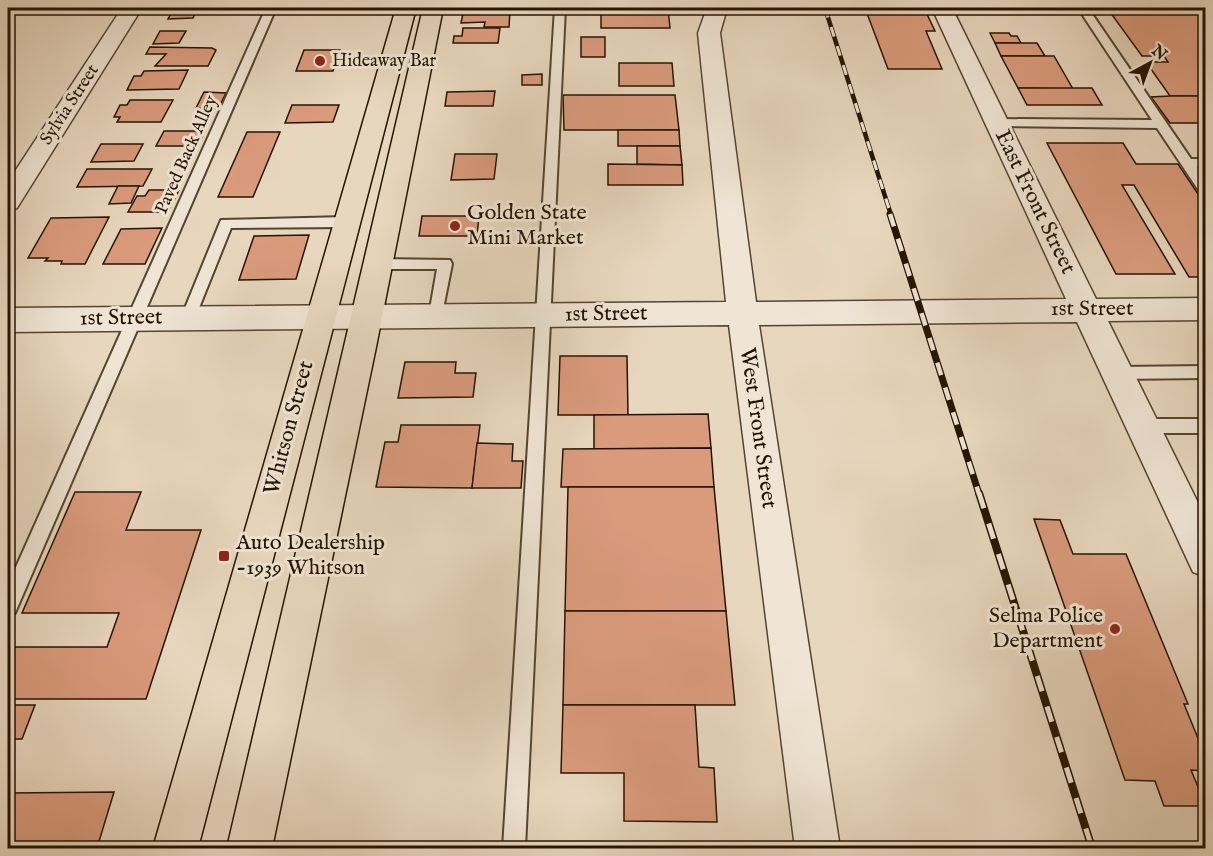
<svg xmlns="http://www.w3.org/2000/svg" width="1213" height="856" viewBox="0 0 1213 856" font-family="'IM FELL English',serif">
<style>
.building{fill:#da9b7d;stroke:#231401;stroke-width:1.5}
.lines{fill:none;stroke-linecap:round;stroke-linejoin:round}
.service-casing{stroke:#544530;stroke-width:4}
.minor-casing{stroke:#544530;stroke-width:3}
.primary-casing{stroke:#231401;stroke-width:3}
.service{fill:#f0e5d5;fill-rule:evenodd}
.minor{fill:#f0e5d5;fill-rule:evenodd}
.primary{fill:#e8d7bf;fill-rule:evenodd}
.rail-far2-casing{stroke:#231401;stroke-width:4.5}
.rail-far1-casing{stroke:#231401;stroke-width:7}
.rail-casing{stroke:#231401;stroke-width:8}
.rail-far2{stroke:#f0e5d5;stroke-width:3;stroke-dasharray:10;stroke-linecap:butt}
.rail-far1{stroke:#f0e5d5;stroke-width:4.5;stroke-dasharray:13;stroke-linecap:butt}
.rail{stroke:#f0e5d5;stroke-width:5;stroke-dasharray:16;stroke-linecap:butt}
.poi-dot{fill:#8f2418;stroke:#f0e5d5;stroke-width:2}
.labels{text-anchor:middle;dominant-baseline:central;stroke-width:6;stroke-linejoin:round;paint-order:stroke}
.far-poi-label{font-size:18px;fill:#231401;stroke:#f0e5d5;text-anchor:start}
.far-street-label{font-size:18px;fill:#231401;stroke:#f0e5d5}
.street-label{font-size:22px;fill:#231401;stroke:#f0e5d5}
.poi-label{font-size:22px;fill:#231401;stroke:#f0e5d5;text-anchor:start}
</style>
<rect width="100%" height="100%" fill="#e8d7bf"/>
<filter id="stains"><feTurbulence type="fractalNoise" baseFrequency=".00333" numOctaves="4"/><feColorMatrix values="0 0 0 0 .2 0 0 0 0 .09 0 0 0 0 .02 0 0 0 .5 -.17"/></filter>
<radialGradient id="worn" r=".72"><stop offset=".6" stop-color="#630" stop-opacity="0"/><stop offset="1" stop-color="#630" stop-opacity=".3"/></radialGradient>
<g class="building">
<polygon points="174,8 198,8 193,18 168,19"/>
<polygon points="464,8 505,8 504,11 510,11 509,27 484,27 485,22 461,23"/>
<polygon points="601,8 668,8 670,28 601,28"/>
<polygon points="865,8 924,8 935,31 926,31 942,69 888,69"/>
<polygon points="1129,8 1175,8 1178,11 1132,11"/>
<polygon points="1199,11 1206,19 1206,96 1170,96 1146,62 1168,62 1164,56 1142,56 1110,12"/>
<polygon points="463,28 500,28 498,43 453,43 454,36 462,36"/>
<polygon points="160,31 186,31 179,43 153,44"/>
<polygon points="990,33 1009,33 1011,36 1017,36 1021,43 995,43"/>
<rect x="581" y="37" width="24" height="20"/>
<polygon points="995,43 1037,43 1045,56 1001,56"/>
<polygon points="150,47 212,48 216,50 208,66 155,66 166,54 146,54"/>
<polygon points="304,50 340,50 333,71 296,71"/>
<polygon points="1001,56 1054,56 1073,89 1018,88"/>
<polygon points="619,63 672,63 674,86 619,86"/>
<polygon points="188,70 179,89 127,90 134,76 141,76 144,71"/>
<polygon points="542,74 542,85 522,85 522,75"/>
<polygon points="1018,88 1092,88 1102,105 1027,105"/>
<polygon points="495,91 493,106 445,106 447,92"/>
<polygon points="204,92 226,93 218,109 196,108"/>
<polygon points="563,95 675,95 679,130 564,130"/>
<polygon points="1170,96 1206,96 1206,123 1170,123 1151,97"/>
<polygon points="130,100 173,100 161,122 117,122 120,117 114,117 120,105 127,105"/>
<polygon points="292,105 339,105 333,122 285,123"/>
<polygon points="618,130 679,130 680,146 618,146"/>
<polygon points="164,131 205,131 198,146 156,146"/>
<polygon points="247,132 280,132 253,197 218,197"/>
<polygon points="1047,143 1123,143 1136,164 1178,164 1206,206 1206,277 1189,277 1134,185 1122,185 1175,274 1116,274"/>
<polygon points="101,144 143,144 134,161 91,162"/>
<polygon points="637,146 680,146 682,165 637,164"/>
<polygon points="455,154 497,154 494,179 451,180"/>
<polygon points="608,164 682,165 683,185 608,185"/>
<polygon points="87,169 152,169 143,186 77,187"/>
<polygon points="118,186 139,186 131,203 109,204"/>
<polygon points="149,190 179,190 168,212 128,212 137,196 145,196"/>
<polygon points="422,216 479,216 477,236 419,236"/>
<polygon points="109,217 85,264 61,264 62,261 45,261 48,258 28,258 51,218"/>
<polygon points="162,228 145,264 103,264 121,229"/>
<polygon points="309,235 296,279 239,280 254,236"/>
<polygon points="560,356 627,356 628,415 558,415"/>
<polygon points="405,362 456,362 455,373 476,373 473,397 398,398"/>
<polygon points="708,414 711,448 594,449 594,415"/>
<polygon points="401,425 480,425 472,488 376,487 385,442 398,442"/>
<polygon points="477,443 513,444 512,461 523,461 521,488 472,488"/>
<polygon points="711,448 714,487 561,487 563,449"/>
<polygon points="568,487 714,487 726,611 565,611"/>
<polygon points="75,492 141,492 126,530 201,530 146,699 8,699 9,647 107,647 119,613 22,613"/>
<polygon points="1034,519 1060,520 1073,554 1126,554 1188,704 1184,704 1206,758 1206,771 1191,770 1206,806 1164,806 1155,781 1125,780"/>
<polygon points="565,611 726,611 735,705 563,705"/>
<polygon points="8,705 35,705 22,739 8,739"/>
<polygon points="563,705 695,705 699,767 714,768 717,822 624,821 624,773 561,773"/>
<polygon points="114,792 97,848 8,848 8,793"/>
</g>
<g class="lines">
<g class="service-casing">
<g id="service">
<polygon points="266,8 276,8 15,613 8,615 8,585"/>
<polygon points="555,8 565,8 525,848 503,848"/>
<polygon points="1078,8 1088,8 1191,159 1206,159 1206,167 1197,167 1206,180 1206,195 1201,194 1157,128 993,126 991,123 997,119 1152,120"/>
<polygon points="346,217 353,222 346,227 231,228 195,318 193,322 183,322 181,318 221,220"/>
<polygon points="378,259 450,260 452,264 441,319 436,321 429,315 437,269 378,269 371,264"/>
<polygon points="1206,366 1206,378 1118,379 1112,378 1110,373 1112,368 1118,367"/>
<polygon points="1143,419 1206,419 1206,433 1143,433 1137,431 1135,426 1137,421"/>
</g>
</g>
<g class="minor-casing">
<g id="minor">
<polygon points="122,8 142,8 17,208 8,211 8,182"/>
<polygon points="707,8 727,8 720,33 756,302 1066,299 932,8 952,8 1096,299 1206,298 1206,320 1108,321 1206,519 1206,577 1193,572 1077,322 759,325 840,848 795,848 729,325 8,332 8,308 726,302 698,33"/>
</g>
</g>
<g class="primary-casing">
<g id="primary">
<polygon points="396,8 416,8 198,848 153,848"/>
<polygon points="423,8 443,8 376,347 272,848 227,848"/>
</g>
</g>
<use href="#service" class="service"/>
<use href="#minor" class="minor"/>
<use href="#primary" class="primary"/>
<g class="rail-far2-casing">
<polyline id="rail-far2" points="825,8 891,215"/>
</g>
<g class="rail-far1-casing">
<polyline id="rail-far1" points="890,214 979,494"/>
</g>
<g class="rail-casing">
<polyline id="rail" points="979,493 1092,848"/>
</g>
<use href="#rail-far2" class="rail-far2"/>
<use href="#rail-far1" class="rail-far1"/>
<use href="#rail" class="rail"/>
</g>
<g class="poi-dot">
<circle cx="320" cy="61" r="6"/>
<circle cx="455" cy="226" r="6"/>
<rect x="218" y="550" width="12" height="12" rx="3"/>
<circle cx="1115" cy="629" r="6"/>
</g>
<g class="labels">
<g class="far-poi-label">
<text x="332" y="61">Hideaway Bar</text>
</g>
<g class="far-street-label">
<text transform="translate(70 105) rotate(-57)">Sylvia Street</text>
<text transform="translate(187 155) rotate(-66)">Paved Back Alley</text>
</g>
<g class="street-label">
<text transform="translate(1035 202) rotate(64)">East Front Street</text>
<text x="1092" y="309">1st Street</text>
<text transform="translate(606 314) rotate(-1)">1st Street</text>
<text transform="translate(121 318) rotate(-1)">1st Street</text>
<text transform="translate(289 428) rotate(-75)">Whitson Street</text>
<text transform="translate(758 428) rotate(82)">West Front Street</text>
</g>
<g class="poi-label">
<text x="467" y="213">Golden State<tspan x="467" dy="25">Mini Market</tspan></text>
<text x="236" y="543">Auto Dealership<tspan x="236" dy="25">-1939 Whitson</tspan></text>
<text x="1103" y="616" text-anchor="end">Selma Police<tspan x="1103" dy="25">Department</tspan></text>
</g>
</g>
<rect width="1213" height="856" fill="none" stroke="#e8d7bf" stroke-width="30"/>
<rect x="9" y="9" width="1195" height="838" fill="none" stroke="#231401" stroke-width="3"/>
<rect x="15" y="15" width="1183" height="826" fill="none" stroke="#231401" stroke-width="1.5"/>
<g transform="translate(1150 63) rotate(41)" stroke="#f0e5d5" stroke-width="4.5" paint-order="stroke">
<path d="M0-4.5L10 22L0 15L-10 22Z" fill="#231401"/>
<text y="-9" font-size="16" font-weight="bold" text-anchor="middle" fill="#231401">N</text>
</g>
<rect width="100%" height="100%" filter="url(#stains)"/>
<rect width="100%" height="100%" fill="url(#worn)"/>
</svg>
